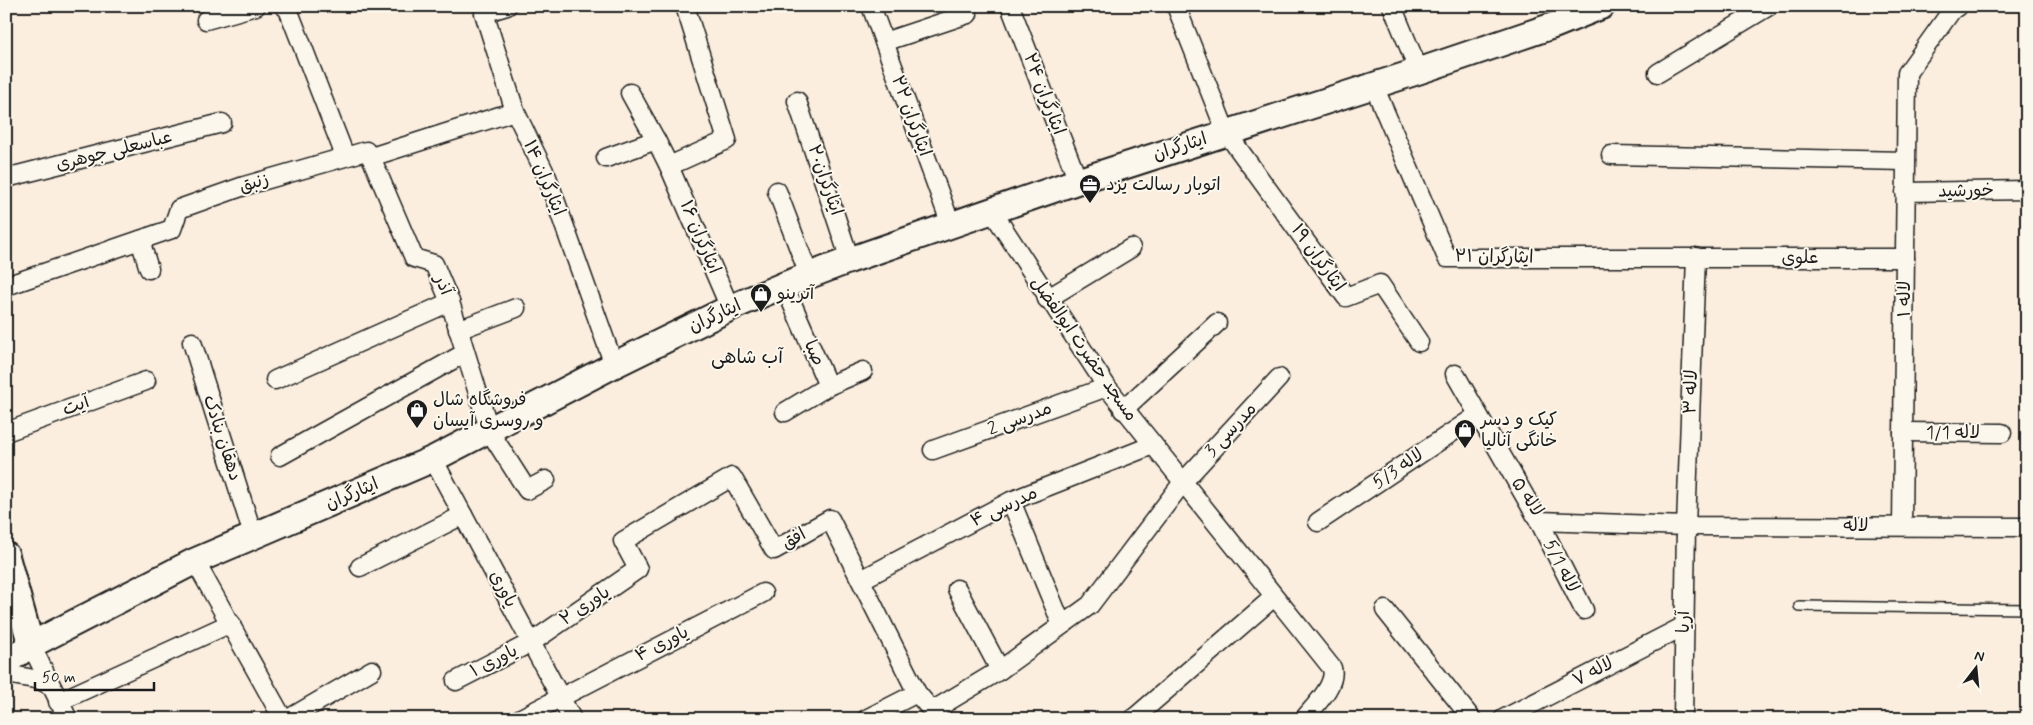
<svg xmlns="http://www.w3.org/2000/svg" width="2033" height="725" viewBox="0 0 2033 725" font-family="Mynerve,'Playpen Sans Arabic',sans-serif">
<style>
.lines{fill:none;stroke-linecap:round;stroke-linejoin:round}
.lane-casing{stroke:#1c1c1c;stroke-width:12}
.street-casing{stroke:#1c1c1c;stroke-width:21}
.secondary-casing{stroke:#1c1c1c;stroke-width:29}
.lane{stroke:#fbf7ec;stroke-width:9}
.street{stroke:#fbf7ec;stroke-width:18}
.secondary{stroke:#fbf7ec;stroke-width:25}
.labels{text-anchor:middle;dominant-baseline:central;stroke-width:4;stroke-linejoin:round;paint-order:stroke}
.street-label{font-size:18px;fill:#1c1c1c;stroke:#fbf7ec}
.poi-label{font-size:18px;fill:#1c1c1c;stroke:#fbf7ec;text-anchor:start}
.neighbourhood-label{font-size:19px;fill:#1c1c1c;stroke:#fbf7ec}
</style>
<rect width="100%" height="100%" fill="#fbeedf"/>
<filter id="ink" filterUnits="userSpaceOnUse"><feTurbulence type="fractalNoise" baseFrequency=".02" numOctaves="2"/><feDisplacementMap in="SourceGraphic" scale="10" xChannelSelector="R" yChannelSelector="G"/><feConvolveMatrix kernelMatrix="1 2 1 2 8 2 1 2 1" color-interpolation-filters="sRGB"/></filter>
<g filter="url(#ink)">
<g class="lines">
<g class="lane-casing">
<polyline id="lane" points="1799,606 2027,609"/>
</g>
<g class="street-casing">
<g id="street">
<polyline points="284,6 288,9 345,156"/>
<polyline points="507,6 484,13 515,111 547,177 614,365"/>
<polyline points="871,6 951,225"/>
<polyline points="1010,6 1078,181"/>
<polyline points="1176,6 1226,132 1346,297 1380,284 1419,342"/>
<polyline points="1392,6 1419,71"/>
<polyline points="206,20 256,6"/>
<polyline points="884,42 968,14"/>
<polyline points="1658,73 1769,6"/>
<polyline points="1374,86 1447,258 1905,258"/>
<polyline points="630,93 656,140"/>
<polyline points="797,101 850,260"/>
<polyline points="1611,155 1906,161"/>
<polyline points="371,157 414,258 434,264 450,302 490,432 527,490 546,480"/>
<polyline points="606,158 656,140 669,166 730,308"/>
<polyline points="669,166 727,140 685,6"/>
<polyline points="6,178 222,123"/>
<polyline points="777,191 809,275"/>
<polyline points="1905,192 2027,190"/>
<path d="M992,211l115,176 225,281c5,17 -18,38 -28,51"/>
<polyline points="140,240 149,269"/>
<polyline points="784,285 828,386 863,371"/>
<polyline points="6,286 172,229 179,209 244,186 366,151 371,157 515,111"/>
<polyline points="1047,299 1131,248"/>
<polyline points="458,330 516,308"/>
<polyline points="192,342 253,535"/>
<polyline points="1455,374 1539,521 1584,610"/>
<polyline points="275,380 450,302"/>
<polyline points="1123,410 1217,323"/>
<polyline points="785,412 828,386"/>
<polyline points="6,432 146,381"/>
<polyline points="1903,432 2002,433"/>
<polyline points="933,450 1107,387"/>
<polyline points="280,456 465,353"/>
<polyline points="433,459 572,719"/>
<polyline points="1011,501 1062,625"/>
<polyline points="1539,521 1686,526 2027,527"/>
<polyline points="1318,522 1478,415"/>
<polyline points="1902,526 1907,73 1952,10 1958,6"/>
<polyline points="195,561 283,719"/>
<polyline points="360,567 463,515"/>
<polyline points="861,580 1011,501 1153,445"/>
<polyline points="957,589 1000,670"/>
<polyline points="1385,610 1472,719"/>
<polyline points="31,645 68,719"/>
<polyline points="6,674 40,680 51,686"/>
<polyline points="456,681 532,642 638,569 623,541 732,477 774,550 830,519 917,693 939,719"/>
<polyline points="58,702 231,623"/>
<polyline points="932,711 1000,670 1090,605 1183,482 1279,378"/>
<polyline points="288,719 372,670"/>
<polyline points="519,719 763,593"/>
<polyline points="866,719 917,693"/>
<polyline points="1133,719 1274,597"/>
<polyline points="1503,719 1684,626"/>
<polyline points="1683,719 1686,526 1696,257"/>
</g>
</g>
<g class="secondary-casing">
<g id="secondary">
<polyline points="6,555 31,645"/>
<polyline points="6,662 31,645 195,561 433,459 614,365 730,308 784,285 850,260 1078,181 1419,71 1555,25 1602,6"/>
</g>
</g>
<use href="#lane" class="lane"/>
<use href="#street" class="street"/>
<use href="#secondary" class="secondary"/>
</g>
</g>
<defs>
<g id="office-pin" transform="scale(1.125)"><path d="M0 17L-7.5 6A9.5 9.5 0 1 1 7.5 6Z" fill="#1c1c1c" stroke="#fbf7ec"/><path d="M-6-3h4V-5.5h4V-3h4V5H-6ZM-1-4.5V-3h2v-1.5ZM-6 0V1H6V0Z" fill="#fff"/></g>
<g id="shop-pin" transform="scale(1.125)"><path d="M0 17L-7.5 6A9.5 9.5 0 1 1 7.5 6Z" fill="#1c1c1c" stroke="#fbf7ec"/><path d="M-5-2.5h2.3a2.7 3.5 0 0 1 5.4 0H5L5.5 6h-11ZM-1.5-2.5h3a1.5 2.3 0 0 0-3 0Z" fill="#fff"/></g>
</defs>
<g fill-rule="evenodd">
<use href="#office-pin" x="1090" y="185"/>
<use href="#shop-pin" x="761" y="294"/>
<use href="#shop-pin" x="417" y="410"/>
<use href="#shop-pin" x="1465" y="430"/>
</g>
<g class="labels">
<g class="street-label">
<text transform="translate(1044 94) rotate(69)">ایثارگران ۲۴</text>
<text transform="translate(911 116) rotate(70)">ایثارگران ۲۲</text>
<text transform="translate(1180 147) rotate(-18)">ایثارگران</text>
<text transform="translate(114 151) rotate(-14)">عباسعلی جوهری</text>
<text transform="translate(544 178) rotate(67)">ایثارگران ۱۴</text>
<text transform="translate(825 180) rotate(71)">۲۰ایثارگران</text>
<text transform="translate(254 183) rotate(-17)">زنبق</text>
<text transform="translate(1966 191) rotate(-1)">خورشید</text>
<text transform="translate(700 237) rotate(67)">ایثارگران ۱۶</text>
<text transform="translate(1494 257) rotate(1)">ایثارگران ۲۱</text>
<text transform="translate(1318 258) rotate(54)">ایثارگران ۱‍۹</text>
<text x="1800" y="258">علوی</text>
<text transform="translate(443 285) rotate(67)">آذر</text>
<text transform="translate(1905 299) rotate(-90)">لاله ۱</text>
<text transform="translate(715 316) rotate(-25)">ایثارگران</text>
<text transform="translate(1084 349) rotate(55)">مسجد حضرت ابوالفضل</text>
<text transform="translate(814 353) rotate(66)">صبا</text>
<text transform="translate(1691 392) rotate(-88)">لاله ۳</text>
<text transform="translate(76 406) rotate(-20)">آیت</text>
<text transform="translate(1020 419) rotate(-20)">مدرسی 2</text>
<text transform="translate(1231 430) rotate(-47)">مدرسی 3</text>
<text x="1953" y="433">لاله 1/1</text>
<text transform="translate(222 438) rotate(72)">دهقان بنادک</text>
<text transform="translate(1398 469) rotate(-34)">لاله 5/3</text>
<text transform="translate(352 494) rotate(-23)">ایثارگران</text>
<text transform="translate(1527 497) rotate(56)">لاله ۵</text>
<text transform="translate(1004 507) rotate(-25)">مدرسی ۴</text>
<text x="1856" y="526">لاله</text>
<text transform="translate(794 539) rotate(-29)">افق</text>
<text transform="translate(1561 566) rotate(63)">لاله 5/1</text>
<text transform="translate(503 589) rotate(62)">یاوری</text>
<text transform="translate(585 606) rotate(-34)">یاوری ۲</text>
<text transform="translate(1684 622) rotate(-89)">آریا</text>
<text transform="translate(662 644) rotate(-27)">یاوری ۴</text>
<text transform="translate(494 661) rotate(-27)">یاوری ۱</text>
<text transform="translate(1593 672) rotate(-27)">لاله ۷</text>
</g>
<g class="poi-label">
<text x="1106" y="185">اتوبار رسالت یزد</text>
<text x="777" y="294">آترینو</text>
<text x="433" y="400">فروشگاه شال<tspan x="433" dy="21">و روسری آیسان</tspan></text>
<text x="1481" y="420">کیک و دسر<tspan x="1481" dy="21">خانگی آنالیا</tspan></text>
</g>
<g class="neighbourhood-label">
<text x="747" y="357">آب شاهی</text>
</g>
</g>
<rect width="2033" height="725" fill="none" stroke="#fbf7ec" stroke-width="25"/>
<rect x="12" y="12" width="2008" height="700" fill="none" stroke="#1c1c1c" stroke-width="2" filter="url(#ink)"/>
<g transform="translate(1976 668) rotate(16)" stroke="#fbf7ec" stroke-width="4" paint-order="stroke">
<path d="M0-4L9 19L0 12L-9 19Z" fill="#1c1c1c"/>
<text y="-8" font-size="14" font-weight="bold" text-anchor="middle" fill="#1c1c1c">N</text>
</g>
<path d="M35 682v8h119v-8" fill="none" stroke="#1c1c1c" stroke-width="2.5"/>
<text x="42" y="682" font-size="15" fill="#1c1c1c" stroke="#fbf7ec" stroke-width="4" paint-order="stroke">50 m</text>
</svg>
